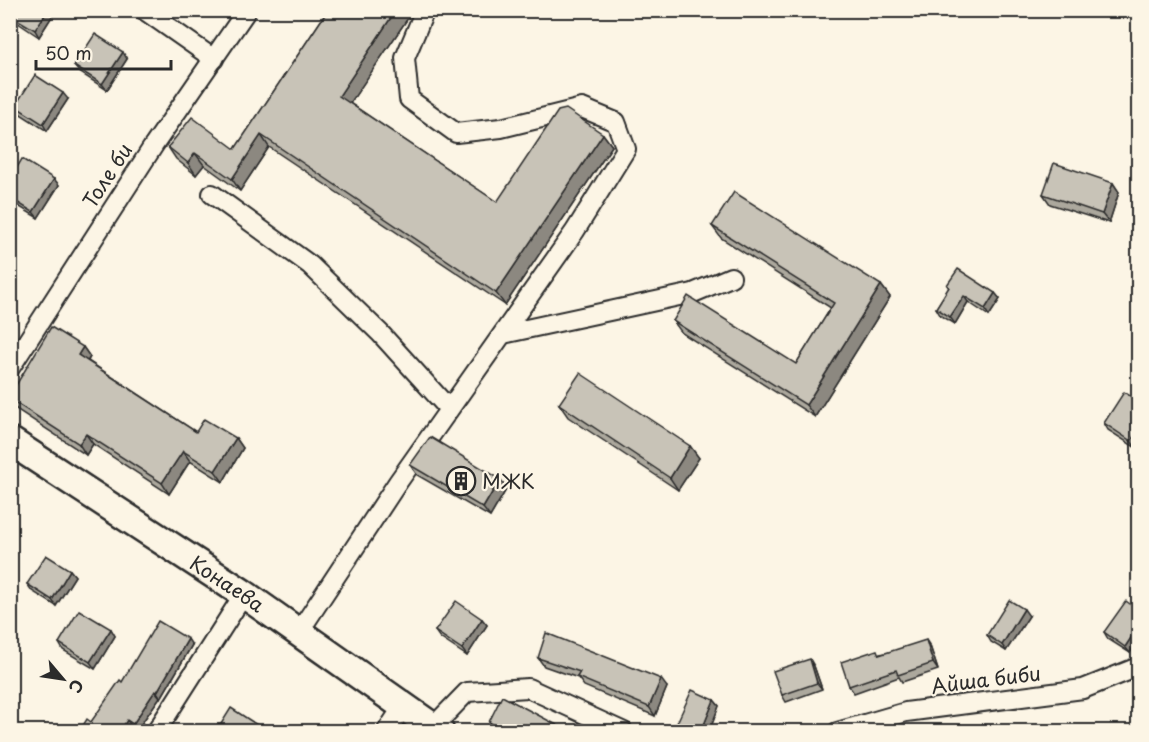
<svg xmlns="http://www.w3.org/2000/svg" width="1149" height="742" viewBox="0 0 1149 742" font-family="'Playpen Sans',sans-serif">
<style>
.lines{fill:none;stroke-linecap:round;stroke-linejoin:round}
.minor-casing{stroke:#2b2b2b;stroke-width:22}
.secondary-casing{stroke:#2b2b2b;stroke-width:32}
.minor{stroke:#fcf5e5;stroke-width:18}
.secondary{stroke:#fcf5e5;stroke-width:27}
.wall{fill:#aca89d;stroke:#2b2b2b;stroke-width:1.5}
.shaded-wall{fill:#8c8880;stroke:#2b2b2b;stroke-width:1.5}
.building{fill:#c8c3b7;stroke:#2b2b2b;stroke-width:1.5}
.labels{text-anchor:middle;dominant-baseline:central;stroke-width:4.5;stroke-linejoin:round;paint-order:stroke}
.street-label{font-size:20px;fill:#2b2b2b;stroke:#fcf5e5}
.poi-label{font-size:20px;fill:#2b2b2b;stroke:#fcf5e5;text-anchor:start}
</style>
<rect width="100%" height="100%" fill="#fcf5e5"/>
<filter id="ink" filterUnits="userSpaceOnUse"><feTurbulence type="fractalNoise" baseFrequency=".0167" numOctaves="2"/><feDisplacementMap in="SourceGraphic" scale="12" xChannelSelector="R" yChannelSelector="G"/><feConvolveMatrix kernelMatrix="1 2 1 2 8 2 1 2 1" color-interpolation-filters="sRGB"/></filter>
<g filter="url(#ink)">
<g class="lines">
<g class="minor-casing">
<g id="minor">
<polyline points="144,10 214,59"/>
<polyline points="212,194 310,265 380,333 449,409"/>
<polyline points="503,334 693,293 731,277"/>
<polyline points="10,368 154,145 247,10"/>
<polyline points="299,632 398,482 575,231 626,149 616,122 582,108 501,128 456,133 409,99 405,58 425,10"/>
<polyline points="433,727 467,692 528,688 624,732"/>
<polyline points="156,732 244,594"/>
<polyline points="386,732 404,705"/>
<polyline points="837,732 906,712 1083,689 1138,667"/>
</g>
</g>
<g class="secondary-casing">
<g id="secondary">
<path id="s1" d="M10,441l234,153 196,138"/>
</g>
</g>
<use href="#minor" class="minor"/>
<use href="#secondary" class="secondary"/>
</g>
<g class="wall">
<polygon points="10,10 56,10 39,37 12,19 10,17"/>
<polygon points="328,10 403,10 408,18 350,103 497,202 603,134 612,146 505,305 269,147 240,191 204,165 196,175 176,159 168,147 235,149"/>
<polygon points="127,59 107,90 79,72 74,66"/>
<polygon points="68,99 47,131 19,113 15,106"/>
<polygon points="10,179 54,179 59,185 38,218 10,201"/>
<polygon points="1113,183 1119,192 1109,223 1050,204 1043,194"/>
<polygon points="712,226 881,285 890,297 815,417 682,333 673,321 796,364 831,308 721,238"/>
<polygon points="947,285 995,293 1000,299 989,316 968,302 955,324 940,315 936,308 949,288"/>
<polygon points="83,347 90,357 88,361 196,432 236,438 243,448 223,482 190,461 169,494 93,444 86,455 16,409 10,401 10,395"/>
<polygon points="1138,401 1138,444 1136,448 1108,430 1104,423"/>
<polygon points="559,404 690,446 699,458 678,490 568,417"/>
<polygon points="410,465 500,479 507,488 490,517 417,475"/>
<polygon points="70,570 75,576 56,606 32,591 27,584"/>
<polygon points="1138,610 1138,640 1130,653 1108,639 1104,632"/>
<polygon points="1029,616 1006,651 991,642 987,635"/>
<polygon points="482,619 487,625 467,656 440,638 435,631"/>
<polygon points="111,629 115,636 95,669 63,650 59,643"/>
<polygon points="192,645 161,698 160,697 137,730 132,727 91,722 122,682"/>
<polygon points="930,646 938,670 902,682 899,677 854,693 849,686 880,654"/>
<polygon points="538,658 667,687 655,716 584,686 578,678 544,666"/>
<polygon points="814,666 822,689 786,702 782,695"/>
<polygon points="714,700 719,706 709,732 681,732 676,725"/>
<polygon points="489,722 570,732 496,732"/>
</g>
<g class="shaded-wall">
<polygon points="48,10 56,10 39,37 35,30"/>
<polygon points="396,10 403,10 408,18 347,108 339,96"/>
<polygon points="123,52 127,59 107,90 102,84"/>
<polygon points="63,93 68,99 47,131 43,124"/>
<polygon points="603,134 612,146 505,305 496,293"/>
<polygon points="261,135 269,147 240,191 232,179"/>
<polygon points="195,153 204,165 196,175 188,163"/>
<polygon points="54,179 59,185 38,218 33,212"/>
<polygon points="1113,183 1119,192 1109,223 1102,214"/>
<polygon points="881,285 890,297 815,417 806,405"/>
<polygon points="995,293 1000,299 989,316 985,309"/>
<polygon points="964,296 968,302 955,324 950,317"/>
<polygon points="83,347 90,357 85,365 78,355"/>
<polygon points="1138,430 1138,444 1136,448 1131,441"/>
<polygon points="86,434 93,444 86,455 79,444"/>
<polygon points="236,438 243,448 223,482 215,471"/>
<polygon points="690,446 699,458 678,490 670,478"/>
<polygon points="183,451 190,461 169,494 162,483"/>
<polygon points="500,479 507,488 490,517 483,508"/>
<polygon points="70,570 75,576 56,606 52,600"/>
<polygon points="1024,609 1029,616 1006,651 1002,645"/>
<polygon points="482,619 487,625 467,656 462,649"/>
<polygon points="1138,627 1138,640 1130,653 1125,647"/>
<polygon points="111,629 115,636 95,669 90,662"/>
<polygon points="188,639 192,645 161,698 157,692"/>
<polygon points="926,640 930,646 938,670 933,663"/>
<polygon points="810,659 814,666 822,689 817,683"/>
<polygon points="661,679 667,687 655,716 649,707"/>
<polygon points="155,691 160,697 137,730 133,724"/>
<polygon points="714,700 719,706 709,732 701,732"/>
<polygon points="127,720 132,727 129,732 120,732"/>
</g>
<g class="building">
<polygon points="10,10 48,10 35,30 10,15"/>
<polygon points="328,10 396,10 339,96 497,202 558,111 566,109 603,134 496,293 261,135 232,179 195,153 188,163 168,147 192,117 235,149"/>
<polygon points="95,34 123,52 102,84 74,66"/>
<polygon points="35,75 63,93 43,124 15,106"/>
<polygon points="22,159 54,179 33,212 10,198 10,179"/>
<polygon points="1054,163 1113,183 1102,214 1043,194"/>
<polygon points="734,192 881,285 806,405 673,321 688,296 796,364 834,303 712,226"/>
<polygon points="958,269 995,293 985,309 964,296 950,317 936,308 949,287 947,285"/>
<polygon points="51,327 83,347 78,355 196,432 204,419 236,438 215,471 183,451 162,483 86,434 79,444 10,399 10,395"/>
<polygon points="580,373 690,446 670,478 559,404"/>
<polygon points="1124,392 1138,401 1138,430 1131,441 1104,423"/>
<polygon points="430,437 500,479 483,508 410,465"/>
<polygon points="46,555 70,570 52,600 27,584"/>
<polygon points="1009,600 1024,609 1002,645 987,635"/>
<polygon points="456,601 482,619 462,649 435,631"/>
<polygon points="1126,601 1138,610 1138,627 1125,647 1104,632"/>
<polygon points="79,610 111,629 90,662 59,643"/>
<polygon points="158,621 188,639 157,692 155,691 133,724 127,720 120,732 79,732 87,719 91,722 120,680 122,682"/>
<polygon points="546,633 661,679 649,707 577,677 580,672 538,658"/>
<polygon points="926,640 933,663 898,675 896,670 849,686 841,662 877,650 879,655"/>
<polygon points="810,659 817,683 782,695 773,671"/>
<polygon points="692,690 714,700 701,732 692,732 676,725"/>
<polygon points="502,696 570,732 506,732 489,722"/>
<polygon points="231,708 268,732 216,732"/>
</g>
</g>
<defs>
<g id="building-ring" transform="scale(1.5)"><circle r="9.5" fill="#fcf5e5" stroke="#2b2b2b" stroke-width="1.5"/><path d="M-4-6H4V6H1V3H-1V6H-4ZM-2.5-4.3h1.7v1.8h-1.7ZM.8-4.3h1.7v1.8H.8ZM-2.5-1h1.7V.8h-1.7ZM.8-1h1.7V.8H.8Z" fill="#2b2b2b"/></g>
</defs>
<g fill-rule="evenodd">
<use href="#building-ring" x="461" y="481"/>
</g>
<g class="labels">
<g class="street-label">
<text transform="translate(107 175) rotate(-57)">Толе би</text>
<text stroke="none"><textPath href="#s1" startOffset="260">Конаева</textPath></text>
<text transform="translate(986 679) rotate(-7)">Айша биби</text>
</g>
<g class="poi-label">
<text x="482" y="481">МЖК</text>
</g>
</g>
<rect width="1149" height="742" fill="none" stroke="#fcf5e5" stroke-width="36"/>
<rect x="18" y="18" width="1113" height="706" fill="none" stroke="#2b2b2b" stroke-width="2" filter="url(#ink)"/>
<g transform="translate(63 679) rotate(119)" stroke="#fcf5e5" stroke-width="4.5" paint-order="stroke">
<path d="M0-4.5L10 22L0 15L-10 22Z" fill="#2b2b2b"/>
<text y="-9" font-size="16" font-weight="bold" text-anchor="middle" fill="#2b2b2b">С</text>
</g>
<path d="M36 60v9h135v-9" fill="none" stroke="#2b2b2b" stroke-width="3"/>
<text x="45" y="60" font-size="18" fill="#2b2b2b" stroke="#fcf5e5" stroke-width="4.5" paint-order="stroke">50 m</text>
</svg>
